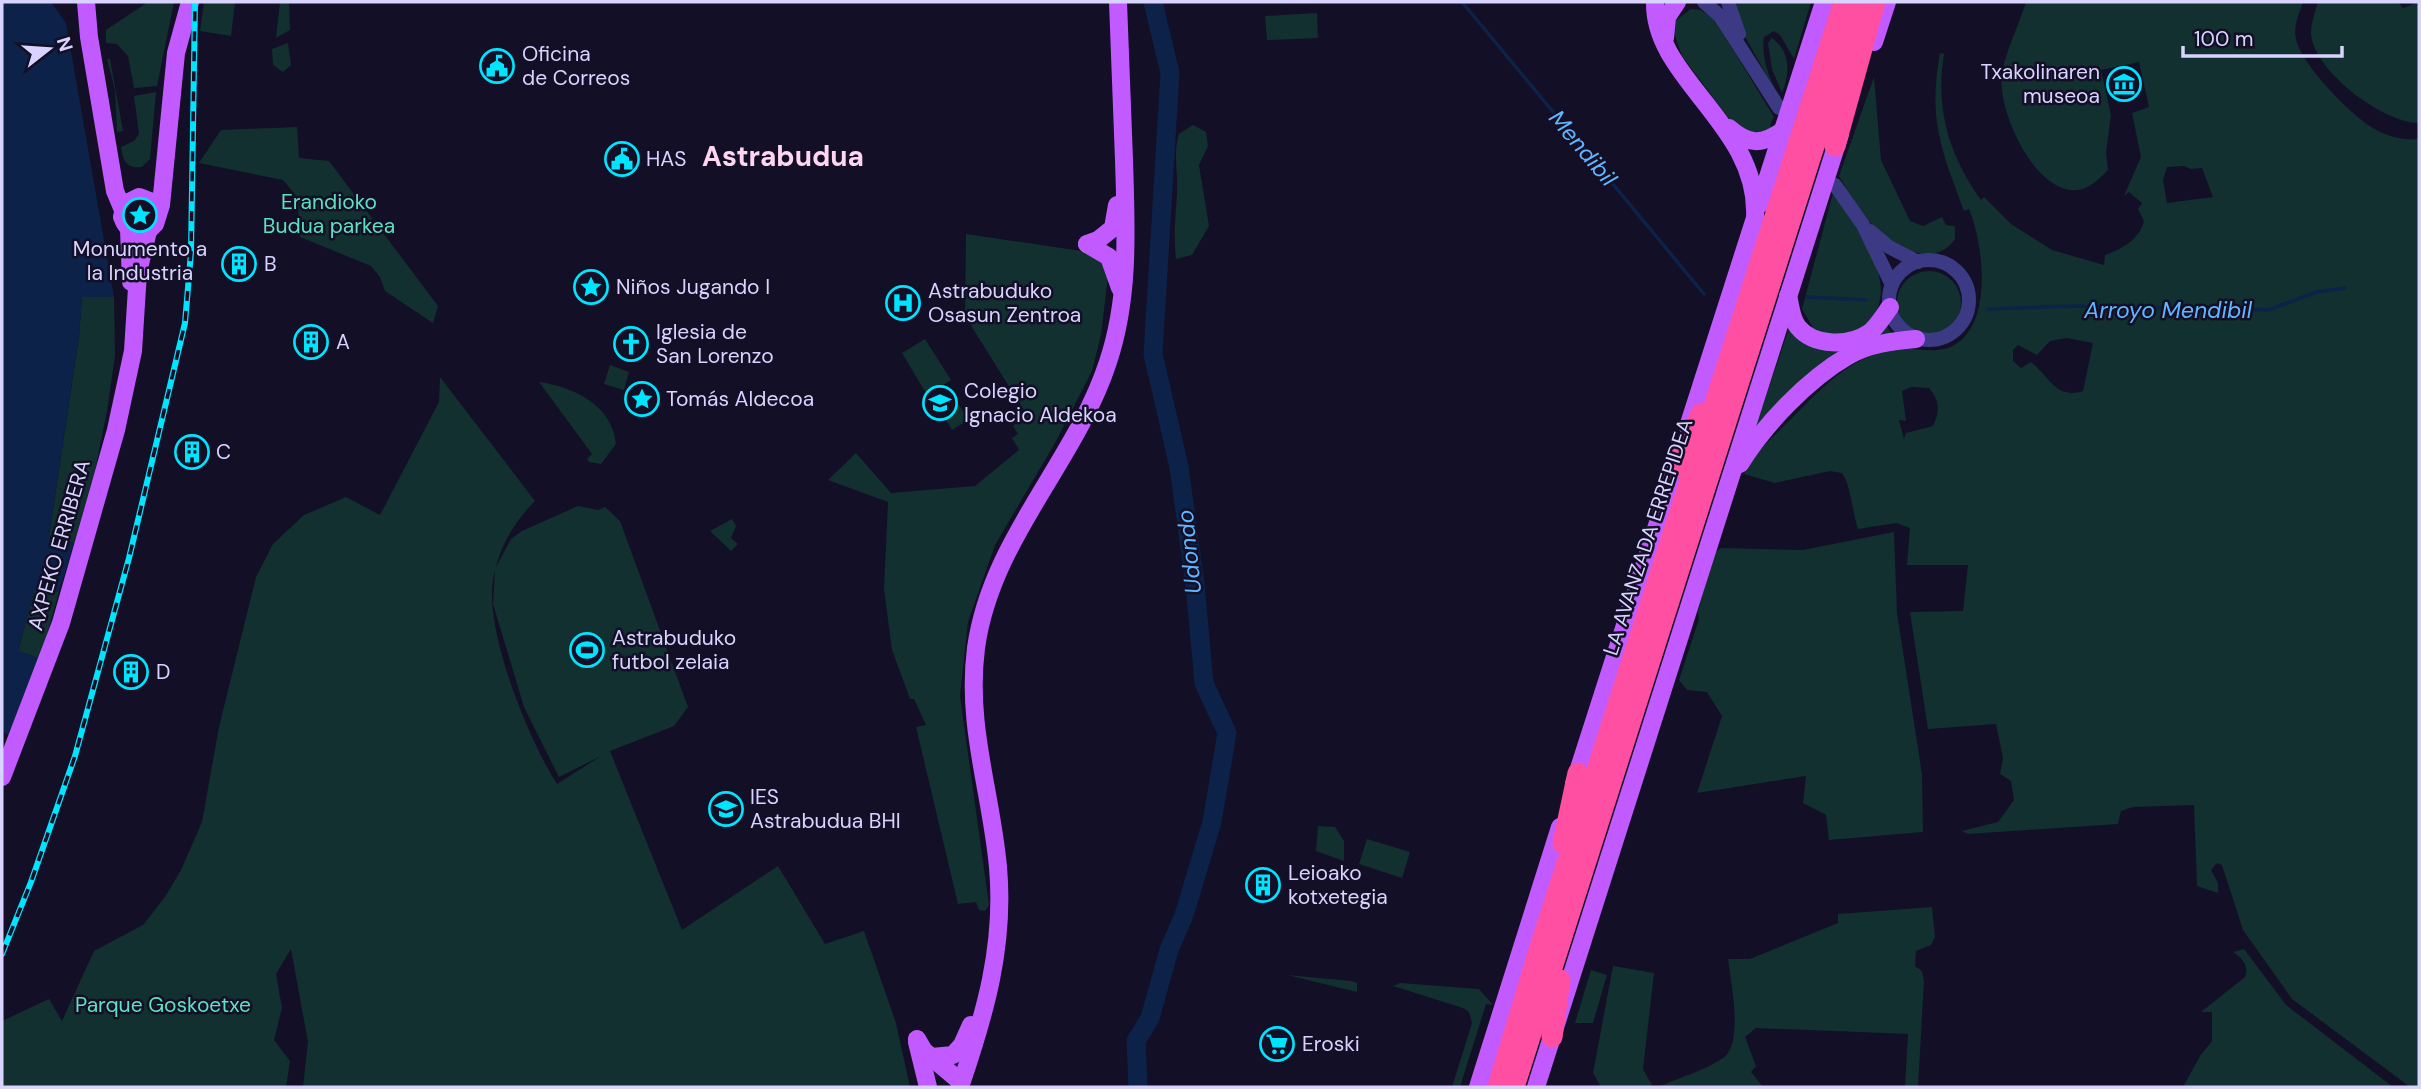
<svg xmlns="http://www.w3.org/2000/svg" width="2421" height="1089" viewBox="0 0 2421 1089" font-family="'DM Sans',sans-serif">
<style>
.green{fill:#12302f;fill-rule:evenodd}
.water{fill:#0c2248}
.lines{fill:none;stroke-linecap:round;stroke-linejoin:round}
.stream{stroke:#0c2248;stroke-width:3.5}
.river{stroke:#0c2248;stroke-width:19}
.minor{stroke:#3d3a85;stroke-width:14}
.major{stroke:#c25bff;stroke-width:18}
.highway{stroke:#ff4fa3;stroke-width:21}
.rail-casing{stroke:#00e5ff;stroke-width:6}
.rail{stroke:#130f26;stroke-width:3.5;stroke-dasharray:10;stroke-linecap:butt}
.labels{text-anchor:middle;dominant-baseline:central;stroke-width:5;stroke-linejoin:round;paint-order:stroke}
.poi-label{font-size:21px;fill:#d9d4ff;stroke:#130f26;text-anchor:start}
.park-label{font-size:21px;fill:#5fe0c0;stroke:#130f26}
.street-label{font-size:21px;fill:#d9d4ff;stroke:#130f26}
.water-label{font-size:23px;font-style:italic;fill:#62b6ff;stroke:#130f26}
.district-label{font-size:28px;font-weight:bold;fill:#ffd6f0;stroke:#130f26}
</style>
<rect width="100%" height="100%" fill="#130f26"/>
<g class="green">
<polygon points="148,2 174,2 157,86 134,88 128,56 117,44 106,43 106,30"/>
<polygon points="204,2 235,2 231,36 200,31"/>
<polygon points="280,2 289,2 290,30 276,38"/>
<path d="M1736,2h75l-17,57 -14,-24 -6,-4 -10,6c-3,22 6,43 16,62l-36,-64z"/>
<path d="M2026,2h277c-4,12 -10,24 -7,37 5,25 54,75 77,89 13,8 31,13 46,11v948h-9l-118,-88 -49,-69 -21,-65 -5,-2 -6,7 7,13v10l-21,-7 -3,-81 -61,2 -12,4 -3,13 -150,10 -6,-3 36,-9 16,-22 -3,-19 -11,-7 3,-16 -7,-34 -68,5 -18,-117 53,-1 5,-46h-61l3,-37 -14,-5 -38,6c-6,-17 -7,-44 -16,-56l-12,-2 -55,12 -31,-9c9,-20 22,-30 37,-45 33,-32 59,-66 106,-79 24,-6 52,9 73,-9 32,-26 23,-98 9,-132l-5,2c-23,-62 -36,-91 -24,-158l4,1c-9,55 5,101 37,146l3,-3 27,27 41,26 52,15 1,-10c17,-6 34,-15 39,-34l-6,-12 4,-6 -13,-11 -5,4 17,-39 -9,-44 17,-6 -10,-45 -38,8 10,45 -5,38 2,17c-9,9 -18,19 -31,20 -43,4 -81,-82 -75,-117 4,-23 17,-48 24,-71zM2184,166l7,3 11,-1 11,29 -46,6 -4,-23 4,-13zM2067,338l26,5 -10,48c-27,9 -34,-15 -52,-29l-10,6 -8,-7v-11l5,-5 19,10 13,-14zM1912,387l17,1c11,13 11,23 4,38l-27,7 -2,6 -5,-19 7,1 -4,-30z"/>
<path d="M2318,2h80l5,6 16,-6v121c-35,0 -105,-51 -108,-89 0,-11 4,-22 7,-32z"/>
<polygon points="1691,9 1701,10 1715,20 1774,117 1770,125 1774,130 1755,137 1730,120 1682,56 1673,30 1675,21"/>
<polygon points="1317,13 1318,38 1267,40 1265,16"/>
<path d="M1772,38c19,14 18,36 10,55l-10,-24 -4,-26z"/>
<polygon points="288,43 291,65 283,72 273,65 272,49"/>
<polygon points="107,59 110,59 123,131 117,132 115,90"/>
<path d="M1874,77l7,83 29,61 13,5 19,-9 4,8 9,1v13c-23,34 -70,3 -89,-21 -11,-12 -19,-29 -27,-42z"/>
<path d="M156,92l-6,67 -8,8c-16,2 -19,-7 -21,-20l13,-6 5,-7 -5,-38z"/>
<path d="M1193,125l13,7 2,14 -9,19 10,61 -17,29 -16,4c-3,-27 0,-43 1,-68 1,-20 -4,-37 2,-57z"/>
<polygon points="297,127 299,158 329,161 438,306 433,323 385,291 380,277 371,266 300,237 297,197 283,180 199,163 221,130"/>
<path d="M1833,193c22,33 73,95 33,131 -16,15 -32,12 -51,7l-13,-22z"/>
<polygon points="966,234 1095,253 1104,262 1108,276 1101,335 1092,371 1055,443 995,545 968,622 960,696 989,905 985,911 979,910 976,902 958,904 916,727 926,725 914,699 910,699 892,650 884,589 888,502 828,480 856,453 891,493 975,486 1019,450 1012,438 1018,434 1013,426 1027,415 965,316"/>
<circle cx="1929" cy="303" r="32"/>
<polygon points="82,296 114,297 115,356 107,411 96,466 74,543 49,536 79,336"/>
<polygon points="1883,321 1893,335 1871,342 1752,438 1791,322 1814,346"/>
<polygon points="925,339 951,380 927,395 902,353"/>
<polygon points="610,365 629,372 624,390 604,384"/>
<path d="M440,377l95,124c-18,18 -33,41 -39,66l15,-28 11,-8 56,-25 20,4 7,-3 15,14 68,186 -14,19 -64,25 72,179 96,-64 47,78 39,-13 32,92 14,64h-607l5,-45 -17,-93 -15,25 6,34 -8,32 16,21 -4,26h-284v-66l47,-22 13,22 32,-70 49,-26 22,-28 16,-27 21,-48 17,-95 37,-150 17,-33 31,-29 42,-18 34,18 59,-113zM495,571l-2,33 31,103 35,70 42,-21 -44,28c-28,-43 -78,-164 -62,-213z"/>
<path d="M539,382c35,5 73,23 77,62l-15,20 -12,-2 -2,-3 5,-5z"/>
<polygon points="950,390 968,420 952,430 934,400"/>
<polygon points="732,519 736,526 731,538 738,544 731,551 710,531"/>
<polygon points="1894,532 1897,613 1922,774 1923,832 1829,840 1826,815 1803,803 1806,776 1697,793 1722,716 1707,692 1687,690 1679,680 1699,619 1698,611 1714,553 1721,548 1803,550"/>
<polygon points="35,588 59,592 40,659 18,651"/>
<polygon points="1318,826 1335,827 1344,841 1344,861 1316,851"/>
<polygon points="1367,839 1410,852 1402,878 1359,864"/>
<path d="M1932,907l3,30 -4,8 -15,6 -1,15 7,5 2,10 -6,106h-13l3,-53 -152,-6 -11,9 11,29 -5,6 12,15h-105c20,-9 46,-16 65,-29 21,-14 8,-76 5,-99h22l88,-36v-9z"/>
<path d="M2244,949l42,56 107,82h-210l17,-31 12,-15v-29h-11l44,-35c4,-12 -2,-18 -12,-25z"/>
<polygon points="1613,966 1654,973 1643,1069 1653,1087 1601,1087 1593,1073"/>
<polygon points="1591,970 1607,975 1593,1023 1575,1023"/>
<polygon points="1287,975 1351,981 1357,983 1357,992"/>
<polygon points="1400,983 1479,989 1493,1005 1486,1004 1460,1087 1452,1087 1472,1023 1469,1012 1463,1008 1393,986"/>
</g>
<polygon class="water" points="2,2 51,2 66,23 114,297 82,297 79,336 49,535 74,543 59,592 35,588 18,650 40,659 9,735 2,732"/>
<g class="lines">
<g class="stream">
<polyline points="1462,2 1704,294"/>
<polyline points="1807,297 1866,300"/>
<polyline points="1988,309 2073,306 2268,310 2317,292 2345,288"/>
</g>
<polyline class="river" points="1138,1087 1136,1041 1150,1018 1169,950 1184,915 1212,822 1227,733 1204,683 1195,584 1179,467 1153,354 1170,73 1153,2"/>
<g class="minor">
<polyline points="1704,2 1720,16 1779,108"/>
<polyline points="1728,2 1739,34"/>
<polyline points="1835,185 1863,225 1892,285"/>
<polyline points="1870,231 1889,247 1918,262"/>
<circle cx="1929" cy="300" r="40"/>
</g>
<g class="major">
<polyline points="86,2 89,37 115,191 123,210"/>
<path d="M1655,2c-2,77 105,123 100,216l-67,209"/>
<polyline points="1665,38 1667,17 1677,2"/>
<polyline points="1874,42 1887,2"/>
<path d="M1729,128c19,17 33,17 53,3"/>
<polyline points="1759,205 1824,2"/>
<path d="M158,215l-6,-13 -13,-5 -14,7 -3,13c4,12 13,18 26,14l7,-7 6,-19 15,-152 14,-51"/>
<polyline points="129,229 131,282"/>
<polyline points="1087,244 1098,240 1113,228 1117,205"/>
<polyline points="1087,244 1109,257 1120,288"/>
<path d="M1788,296c3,11 3,23 10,31 16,20 52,19 71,6 8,-6 15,-18 21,-26"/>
<path d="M1740,464c24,-39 68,-85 108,-108 20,-12 45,-15 68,-17"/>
<polyline points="2,777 61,623 116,430 133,351 138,272 148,231"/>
<polyline points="1574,784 1680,454"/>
<polyline points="917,1039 924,1051 961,1082"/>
<polyline points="917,1042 928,1087"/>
<polyline points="932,1057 953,1055 962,1045 971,1025"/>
<path d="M960,1087c25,-73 45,-141 38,-220 -7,-76 -32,-141 -22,-219 15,-109 99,-185 132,-286 22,-66 18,-134 16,-202 -2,-53 -4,-105 -6,-158"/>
<polyline points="1478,1087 1560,827"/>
<polyline points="1536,1087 1840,134"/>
</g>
<g class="highway">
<polyline points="1835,146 1875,2"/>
<polyline points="1675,467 1701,414"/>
<polyline points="1563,843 1578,773"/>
<polyline points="1552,1037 1560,980"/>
<polyline points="1498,1087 1540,947 1844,2"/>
<polyline points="1514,1087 1860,2"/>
</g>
<g class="rail-casing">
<polyline id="rail" points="2,954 31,882 75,756 129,558 185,323 191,252 195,2"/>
</g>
<use href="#rail" class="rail"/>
</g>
<defs>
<g id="civic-ring" transform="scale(1.75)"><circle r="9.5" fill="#130f26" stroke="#00e5ff" stroke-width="1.5"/><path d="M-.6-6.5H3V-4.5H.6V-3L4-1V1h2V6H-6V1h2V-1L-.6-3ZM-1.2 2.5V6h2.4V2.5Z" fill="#00e5ff"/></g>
<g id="museum-ring" transform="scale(1.75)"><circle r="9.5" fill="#130f26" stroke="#00e5ff" stroke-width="1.5"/><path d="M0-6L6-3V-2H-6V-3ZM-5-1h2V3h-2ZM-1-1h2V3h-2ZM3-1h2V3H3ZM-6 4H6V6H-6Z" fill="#00e5ff"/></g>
<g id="sight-ring" transform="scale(1.75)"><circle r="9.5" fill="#130f26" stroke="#00e5ff" stroke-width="1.5"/><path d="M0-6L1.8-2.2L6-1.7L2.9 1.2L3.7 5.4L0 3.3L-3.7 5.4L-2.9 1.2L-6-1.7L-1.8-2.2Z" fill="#00e5ff"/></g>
<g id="building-ring" transform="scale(1.75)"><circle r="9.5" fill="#130f26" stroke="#00e5ff" stroke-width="1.5"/><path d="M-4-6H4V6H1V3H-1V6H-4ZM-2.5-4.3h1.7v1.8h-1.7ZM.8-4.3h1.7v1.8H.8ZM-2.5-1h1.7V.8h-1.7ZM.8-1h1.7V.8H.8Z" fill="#00e5ff"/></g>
<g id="hospital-ring" transform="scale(1.75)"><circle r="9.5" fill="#130f26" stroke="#00e5ff" stroke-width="1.5"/><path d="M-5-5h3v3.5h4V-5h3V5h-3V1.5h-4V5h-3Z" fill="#00e5ff"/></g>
<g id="church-ring" transform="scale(1.75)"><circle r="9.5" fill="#130f26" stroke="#00e5ff" stroke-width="1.5"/><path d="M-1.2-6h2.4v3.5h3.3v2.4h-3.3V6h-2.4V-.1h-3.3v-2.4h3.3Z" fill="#00e5ff"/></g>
<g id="school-ring" transform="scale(1.75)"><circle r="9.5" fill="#130f26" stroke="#00e5ff" stroke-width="1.5"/><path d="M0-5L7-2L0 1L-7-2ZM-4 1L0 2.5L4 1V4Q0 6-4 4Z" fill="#00e5ff"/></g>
<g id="stadium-ring" transform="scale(1.75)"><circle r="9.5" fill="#130f26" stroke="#00e5ff" stroke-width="1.5"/><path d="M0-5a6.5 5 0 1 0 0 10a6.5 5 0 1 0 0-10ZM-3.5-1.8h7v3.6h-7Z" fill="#00e5ff"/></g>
<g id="supermarket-ring" transform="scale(1.75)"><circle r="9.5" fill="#130f26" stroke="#00e5ff" stroke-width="1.5"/><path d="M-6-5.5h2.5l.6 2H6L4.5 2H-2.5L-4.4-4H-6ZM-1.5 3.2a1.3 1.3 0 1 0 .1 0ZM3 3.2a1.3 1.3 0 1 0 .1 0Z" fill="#00e5ff"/></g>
</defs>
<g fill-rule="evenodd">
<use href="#civic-ring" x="497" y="66"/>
<use href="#museum-ring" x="2124" y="84"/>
<use href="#civic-ring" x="622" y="159"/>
<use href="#sight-ring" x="140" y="215"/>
<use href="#building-ring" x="239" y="264"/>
<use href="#sight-ring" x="591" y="287"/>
<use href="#hospital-ring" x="903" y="303"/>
<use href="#building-ring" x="311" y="342"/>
<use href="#church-ring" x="631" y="344"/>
<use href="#sight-ring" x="642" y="399"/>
<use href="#school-ring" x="940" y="403"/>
<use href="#building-ring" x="192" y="452"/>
<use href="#stadium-ring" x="587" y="650"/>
<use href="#building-ring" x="131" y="672"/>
<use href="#school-ring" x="726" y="809"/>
<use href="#building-ring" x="1263" y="885"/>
<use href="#supermarket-ring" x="1277" y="1044"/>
</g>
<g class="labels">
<g class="poi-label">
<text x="522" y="54">Oficina<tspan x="522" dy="24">de Correos</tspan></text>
<text x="2100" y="72" text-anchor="end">Txakolinaren<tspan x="2100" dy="24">museoa</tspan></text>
<text x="646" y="159">HAS</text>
<text x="140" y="249" text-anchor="middle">Monumento a<tspan x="140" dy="24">la Industria</tspan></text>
<text x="264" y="264">B</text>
<text x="616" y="287">Niños Jugando I</text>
<text x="928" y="291">Astrabuduko<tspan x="928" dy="24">Osasun Zentroa</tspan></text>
<text x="656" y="332">Iglesia de<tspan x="656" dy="24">San Lorenzo</tspan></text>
<text x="336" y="342">A</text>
<text x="964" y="391">Colegio<tspan x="964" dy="24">Ignacio Aldekoa</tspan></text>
<text x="666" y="399">Tomás Aldecoa</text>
<text x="216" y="452">C</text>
<text x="612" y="638">Astrabuduko<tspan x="612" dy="24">futbol zelaia</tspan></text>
<text x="156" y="672">D</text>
<text x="750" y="797">IES<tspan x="750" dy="24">Astrabudua BHI</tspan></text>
<text x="1288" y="873">Leioako<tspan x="1288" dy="24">kotxetegia</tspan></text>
<text x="1302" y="1044">Eroski</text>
</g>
<g class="park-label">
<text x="329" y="202">Erandioko<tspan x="329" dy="24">Budua parkea</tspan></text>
<text x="163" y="1005">Parque Goskoetxe</text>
</g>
<g class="street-label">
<text transform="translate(1648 537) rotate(-72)">LA AVANZADA ERREPIDEA</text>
<text transform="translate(59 545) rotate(-74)">AXPEKO ERRIBERA</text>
</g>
<g class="water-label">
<text transform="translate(1583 148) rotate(50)">Mendibil</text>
<text x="2168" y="310">Arroyo Mendibil</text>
<text transform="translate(1189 552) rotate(-96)">Udondo</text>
</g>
<g class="district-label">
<text x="783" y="156">Astrabudua</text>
</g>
</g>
<rect width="2421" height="1089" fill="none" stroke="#d9d4ff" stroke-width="7"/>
<g transform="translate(49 49) rotate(73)" stroke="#130f26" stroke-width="5" paint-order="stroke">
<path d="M0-5L12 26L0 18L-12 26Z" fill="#d9d4ff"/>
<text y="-10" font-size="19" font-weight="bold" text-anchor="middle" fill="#d9d4ff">N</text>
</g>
<path d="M2183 46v10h159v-10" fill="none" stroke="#d9d4ff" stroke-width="3.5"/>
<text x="2194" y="46" font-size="21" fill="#d9d4ff" stroke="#130f26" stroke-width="5" paint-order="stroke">100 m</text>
</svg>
